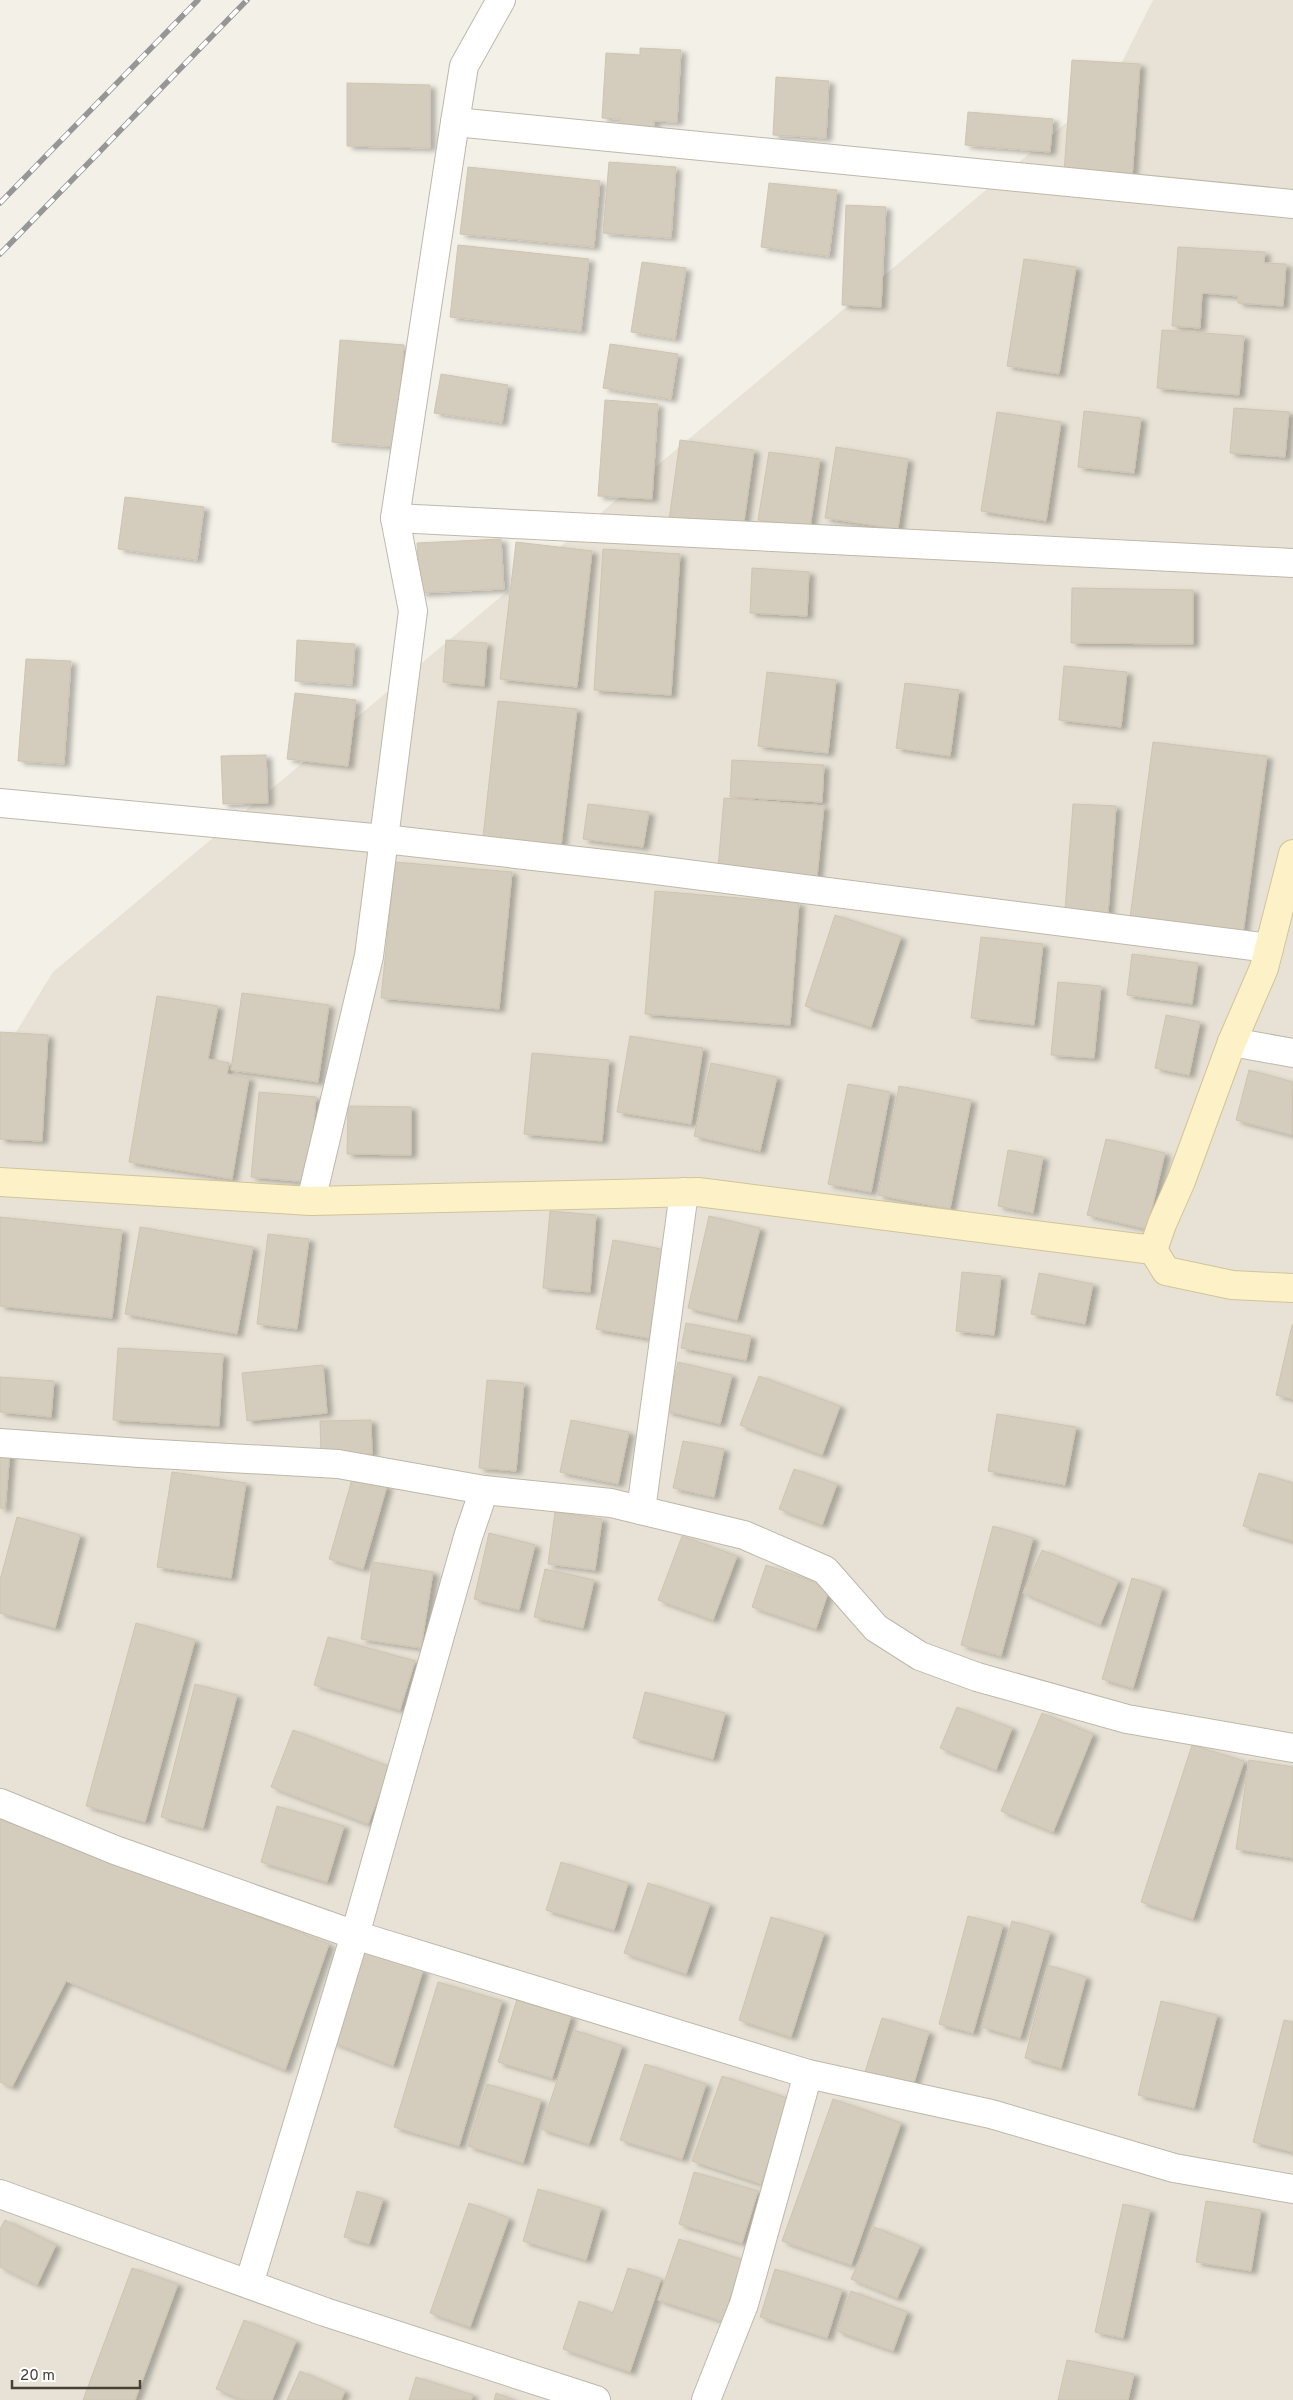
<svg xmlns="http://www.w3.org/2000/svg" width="1293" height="2400" viewBox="0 0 1293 2400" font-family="Overpass,sans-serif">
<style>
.residential{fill:#e7e2d5}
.building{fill:#d4ccbc;stroke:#cfc4b0;filter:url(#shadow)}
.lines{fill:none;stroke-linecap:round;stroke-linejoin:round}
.street-casing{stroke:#beb8aa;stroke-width:30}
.secondary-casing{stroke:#d2c498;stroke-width:30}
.street{stroke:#fff;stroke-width:28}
.secondary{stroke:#fdf2c7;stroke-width:28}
.rail-casing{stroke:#969696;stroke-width:5.5}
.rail{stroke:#fff;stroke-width:4;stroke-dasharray:11;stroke-linecap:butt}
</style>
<defs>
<filter id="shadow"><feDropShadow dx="5.5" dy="3" stdDeviation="2.5" flood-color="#0004"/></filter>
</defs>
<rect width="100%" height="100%" fill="#f3f0e7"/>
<polygon class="residential" points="1153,0 1293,0 1293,2400 0,2400 0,1058 53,972 1110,86"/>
<g class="building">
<polygon points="640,48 681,50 677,122 654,121 654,129 621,128 621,119 602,118 606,53 640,55"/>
<polygon points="1072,60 1140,64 1132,178 1064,173"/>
<polygon points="776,77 829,81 826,138 773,135"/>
<polygon points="347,83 430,85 430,148 347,146"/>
<polygon points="968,112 1053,119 1050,152 965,145"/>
<polygon points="609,162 676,167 671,238 603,233"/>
<polygon points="468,167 600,181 594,247 460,234"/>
<polygon points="769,183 837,190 829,256 761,247"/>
<polygon points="846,205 886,207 881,307 842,305"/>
<polygon points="458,245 589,259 581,331 450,317"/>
<polygon points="1178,247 1265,252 1264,263 1286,264 1283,306 1238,303 1238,296 1202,293 1200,328 1172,326"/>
<polygon points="1024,259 1076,267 1059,374 1007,366"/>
<polygon points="642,262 686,268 675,339 631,332"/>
<polygon points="1162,330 1244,336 1239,395 1157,388"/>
<polygon points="340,340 404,345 396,447 332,442"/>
<polygon points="610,344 678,354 671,399 603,388"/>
<polygon points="441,374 508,385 502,423 434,413"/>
<polygon points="605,400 658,404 652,499 598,496"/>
<polygon points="1234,408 1289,412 1285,457 1230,453"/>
<polygon points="1084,411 1141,418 1134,473 1078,467"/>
<polygon points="997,412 1061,422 1046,521 981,511"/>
<polygon points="680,440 754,450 743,529 669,520"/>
<polygon points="836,447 908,459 898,529 825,518"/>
<polygon points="769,452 820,459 810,528 758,520"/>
<polygon points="125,497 204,507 197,560 118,549"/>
<polygon points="501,539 504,589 420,593 417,543"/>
<polygon points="516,542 592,551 577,687 500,679"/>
<polygon points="603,549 680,554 671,695 594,690"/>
<polygon points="752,568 809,572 807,616 750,613"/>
<polygon points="1072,588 1193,590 1193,644 1071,643"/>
<polygon points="297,640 355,644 352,685 295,681"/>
<polygon points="446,640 487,643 484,686 443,682"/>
<polygon points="26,659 71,661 64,764 18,761"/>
<polygon points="1064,666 1127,672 1121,727 1059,720"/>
<polygon points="767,672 836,680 828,753 758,746"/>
<polygon points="905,683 959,690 950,756 896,748"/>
<polygon points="295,693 356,700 348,766 287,759"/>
<polygon points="498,701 577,709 561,846 483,837"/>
<polygon points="1153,742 1267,756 1243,933 1130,918"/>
<polygon points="266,755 268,803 223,804 221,756"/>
<polygon points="732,760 824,765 822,802 730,797"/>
<polygon points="724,798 824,806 817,877 718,868"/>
<polygon points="588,804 649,812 643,847 583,839"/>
<polygon points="1073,804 1116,806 1108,913 1065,910"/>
<polygon points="395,862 512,872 499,1009 381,998"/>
<polygon points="655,891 799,903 790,1025 645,1014"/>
<polygon points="835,915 901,937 871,1027 805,1006"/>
<polygon points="981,937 1043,944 1034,1025 971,1018"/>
<polygon points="1132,954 1198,963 1192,1004 1127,995"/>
<polygon points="1058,982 1101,986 1094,1058 1051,1055"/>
<polygon points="242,993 329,1005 318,1082 231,1070"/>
<polygon points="157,996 218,1006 208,1059 229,1063 227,1074 249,1078 232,1179 129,1162"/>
<polygon points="1166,1015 1200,1022 1189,1075 1155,1068"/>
<polygon points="0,1032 48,1035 42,1141 0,1139"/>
<polygon points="630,1036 703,1048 691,1124 617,1112"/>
<polygon points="532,1053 609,1060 602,1141 524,1134"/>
<polygon points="711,1063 777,1077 760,1151 694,1136"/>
<polygon points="1249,1070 1293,1082 1292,1135 1236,1120"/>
<polygon points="848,1084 890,1092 871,1192 828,1184"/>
<polygon points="899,1086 971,1100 950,1209 878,1195"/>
<polygon points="259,1092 316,1097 309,1182 251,1177"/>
<polygon points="348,1106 411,1107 411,1155 347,1154"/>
<polygon points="1106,1139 1165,1153 1147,1229 1087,1215"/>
<polygon points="1008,1150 1043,1157 1033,1213 998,1206"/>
<polygon points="550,1211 596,1215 590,1292 543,1288"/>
<polygon points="709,1216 760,1228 737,1320 688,1308"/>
<polygon points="0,1217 122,1230 112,1318 0,1306"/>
<polygon points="140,1227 253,1247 237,1334 125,1314"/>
<polygon points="268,1234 309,1239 297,1329 257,1324"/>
<polygon points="613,1240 666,1250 649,1338 596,1329"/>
<polygon points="962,1272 1001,1276 994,1335 956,1331"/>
<polygon points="1039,1273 1093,1284 1085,1324 1031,1314"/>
<polygon points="686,1323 751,1336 746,1360 681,1348"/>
<polygon points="1292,1325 1293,1325 1293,1399 1276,1395"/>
<polygon points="118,1348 223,1354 219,1426 113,1420"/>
<polygon points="678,1362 732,1375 720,1424 666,1411"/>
<polygon points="323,1365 327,1413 247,1421 242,1373"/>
<polygon points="759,1376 840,1406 822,1455 740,1425"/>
<polygon points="0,1377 54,1381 51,1417 0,1412"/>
<polygon points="487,1380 524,1383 516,1471 479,1468"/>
<polygon points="997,1414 1076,1427 1065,1485 988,1471"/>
<polygon points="371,1420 372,1454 321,1456 320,1421"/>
<polygon points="571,1420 629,1432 618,1484 560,1472"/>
<polygon points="683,1441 724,1449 714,1497 673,1488"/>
<polygon points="0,1450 10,1451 5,1509 0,1508"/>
<polygon points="794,1469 837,1484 822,1525 779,1509"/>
<polygon points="172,1472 246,1483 231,1578 157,1567"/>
<polygon points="1259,1473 1293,1483 1293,1541 1243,1526"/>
<polygon points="353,1476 387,1486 363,1569 329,1559"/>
<polygon points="555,1512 602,1519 595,1570 548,1564"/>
<polygon points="17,1517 80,1535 55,1628 0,1613 0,1580"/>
<polygon points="993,1526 1033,1538 1001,1656 961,1645"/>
<polygon points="489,1533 535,1545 519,1610 474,1599"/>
<polygon points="682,1536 737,1556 713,1620 658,1600"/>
<polygon points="1042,1550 1118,1581 1100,1625 1023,1593"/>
<polygon points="373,1562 433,1572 421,1648 361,1639"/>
<polygon points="766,1565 830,1587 816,1629 752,1607"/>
<polygon points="545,1569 594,1580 583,1628 534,1617"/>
<polygon points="1132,1578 1162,1588 1133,1688 1102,1679"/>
<polygon points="136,1623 195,1640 145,1822 86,1806"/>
<polygon points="328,1637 415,1661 400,1710 314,1685"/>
<polygon points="195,1684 237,1695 203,1828 161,1817"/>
<polygon points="645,1692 725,1713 713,1759 633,1738"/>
<polygon points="957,1707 1012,1728 996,1770 940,1748"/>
<polygon points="1042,1713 1093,1734 1053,1832 1001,1811"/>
<polygon points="293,1730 390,1767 368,1824 271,1787"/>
<polygon points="1192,1745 1244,1761 1193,1919 1141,1902"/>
<polygon points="1249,1760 1293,1767 1293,1858 1236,1849"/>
<polygon points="277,1806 344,1826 327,1882 261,1862"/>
<polygon points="0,1817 329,1944 285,2070 66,1981 12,2087 0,2082"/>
<polygon points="561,1862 628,1883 614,1930 546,1910"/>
<polygon points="648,1883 710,1904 686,1974 624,1953"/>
<polygon points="968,1916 1003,1925 973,2033 939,2024"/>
<polygon points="771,1917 824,1933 791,2037 739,2020"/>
<polygon points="1012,1921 1050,1932 1020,2038 982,2027"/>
<polygon points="358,1951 423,1970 393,2066 332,2042"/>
<polygon points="1048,1965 1086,1977 1061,2068 1025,2058"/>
<polygon points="438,1982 502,2001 459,2146 394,2127"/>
<polygon points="517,1999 571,2016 552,2078 498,2062"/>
<polygon points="1161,2001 1217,2015 1194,2108 1138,2095"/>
<polygon points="882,2018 929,2032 913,2086 865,2072"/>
<polygon points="1284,2020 1293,2022 1293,2152 1253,2142"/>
<polygon points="574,2030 622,2046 589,2144 541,2129"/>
<polygon points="645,2064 706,2084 682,2159 620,2140"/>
<polygon points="722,2076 790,2099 761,2184 692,2161"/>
<polygon points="487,2084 541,2100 523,2163 468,2146"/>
<polygon points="833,2099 901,2123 851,2265 782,2241"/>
<polygon points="694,2172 758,2191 742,2243 679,2224"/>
<polygon points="538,2189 601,2208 586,2260 523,2241"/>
<polygon points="357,2191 383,2199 369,2244 344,2237"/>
<polygon points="1206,2201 1261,2210 1251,2271 1196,2262"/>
<polygon points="469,2203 509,2218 470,2327 430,2313"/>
<polygon points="1123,2204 1150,2210 1123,2338 1095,2332"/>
<polygon points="5,2220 56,2245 37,2285 0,2267 0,2229"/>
<polygon points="874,2227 920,2246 897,2298 851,2279"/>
<polygon points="679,2239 743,2260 722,2321 658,2300"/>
<polygon points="132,2268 178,2284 135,2400 83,2400"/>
<polygon points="628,2268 661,2279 630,2372 563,2349 579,2301 613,2313"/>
<polygon points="775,2269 842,2290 827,2338 760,2317"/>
<polygon points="851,2291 907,2312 893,2351 837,2331"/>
<polygon points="244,2320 296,2341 272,2400 243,2400 216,2389"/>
<polygon points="1067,2360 1134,2374 1128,2400 1058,2400"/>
<polygon points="300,2371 345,2391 341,2400 287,2400"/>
<polygon points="416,2377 473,2395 471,2400 409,2400"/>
<polygon points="496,2393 514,2400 494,2400"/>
</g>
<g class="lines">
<g class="street-casing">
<g id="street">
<polyline points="455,122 1293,204"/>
<polyline points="395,518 1293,563"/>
<polyline points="0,803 384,839 640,868 1269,948"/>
<polyline points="1232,1042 1293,1053"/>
<polyline points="311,1201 369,956 413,611 395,518 455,122 464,66 501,0"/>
<polyline points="0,1443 140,1453 338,1464 484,1490 611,1503 744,1535 825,1570 876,1628 920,1656 977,1677 1127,1719 1293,1748"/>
<polyline points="641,1510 684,1192"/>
<polyline points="0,1803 115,1850 355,1935 808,2074 991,2114 1174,2168 1293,2189"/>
<polyline points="0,2194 325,2312 596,2400"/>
<polyline points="249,2284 355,1935 468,1537 484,1490"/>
<polyline points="706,2400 744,2304 808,2074"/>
</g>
</g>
<g class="secondary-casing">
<g id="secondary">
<polyline points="1293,854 1264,968 1232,1042 1181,1181 1162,1224 1153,1250 1166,1271 1232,1285 1293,1288"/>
<polyline points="0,1182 311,1201 698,1192 1153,1250"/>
</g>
</g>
<use href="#street" class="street"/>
<use href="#secondary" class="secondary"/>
<g class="rail-casing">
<g id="rail">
<polyline points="0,203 198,0"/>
<polyline points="0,254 247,0"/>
</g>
</g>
<use href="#rail" class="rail"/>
</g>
<path d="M12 2380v8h128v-8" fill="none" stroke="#464036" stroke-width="2.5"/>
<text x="20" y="2380" font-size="15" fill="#464036" stroke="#ffffff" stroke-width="4" paint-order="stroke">20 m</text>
</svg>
